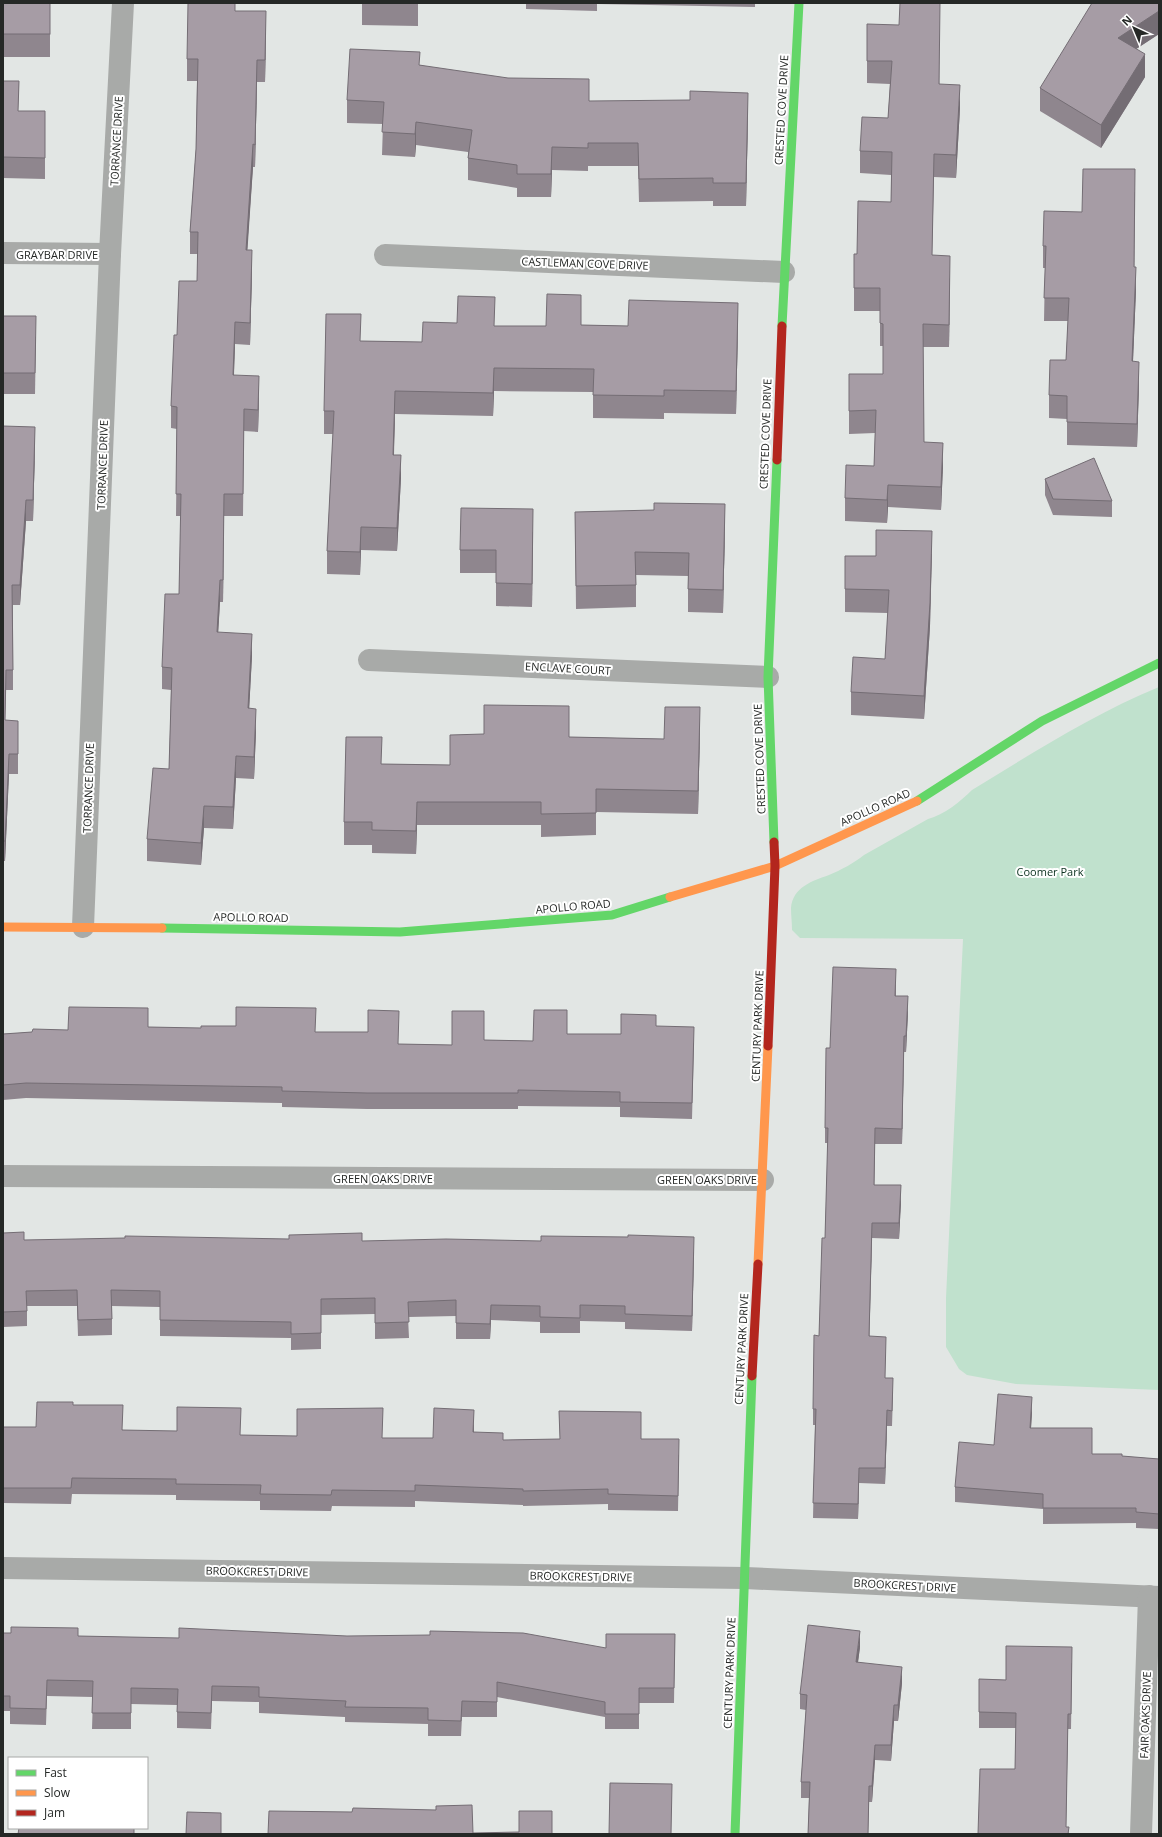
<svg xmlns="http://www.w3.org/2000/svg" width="1162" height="1837" viewBox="0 0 1162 1837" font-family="'Open Sans',sans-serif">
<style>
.green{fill:#c0e1cd}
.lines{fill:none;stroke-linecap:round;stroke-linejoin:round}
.street{stroke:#a8aaa8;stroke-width:22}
.fast{stroke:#63d668;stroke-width:9}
.slow{stroke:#ff974d;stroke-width:9}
.jam{stroke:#b3261e;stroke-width:9}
.wall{fill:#8f868e}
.shaded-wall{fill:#746d74}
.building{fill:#a69ca5;stroke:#746d74}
.labels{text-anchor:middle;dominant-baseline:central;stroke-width:4;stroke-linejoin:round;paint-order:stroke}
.street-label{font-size:11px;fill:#252826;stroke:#fff}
.park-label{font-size:11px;fill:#0b311f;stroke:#fff}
</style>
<rect width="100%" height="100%" fill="#e2e6e4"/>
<path class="green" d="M1159,687v703l-143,-6 -49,-9 -8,-6 -13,-22v-49l17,-359 -163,-1 -8,-8c0,-7 -1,-15 -1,-22 2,-21 21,-27 38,-33 12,-5 25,-12 35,-20l64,-36c16,-4 33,-18 44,-29 61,-37 121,-76 187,-103z"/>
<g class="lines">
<g class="street">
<polyline points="3,253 110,254"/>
<polyline points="385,255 784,272"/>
<polyline points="369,660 768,677"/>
<polyline points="83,927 110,254 123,3"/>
<polyline points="3,1176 763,1180"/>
<polyline points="3,1568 745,1578 1159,1597"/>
<polyline points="1141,1834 1149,1596"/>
</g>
<g class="fast">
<polyline points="782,326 799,3"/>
<polyline points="917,801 1042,721 1159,663"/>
<polyline points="774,842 768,677 777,460"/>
<polyline points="162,928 400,932 612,915 670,897"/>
<polyline points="735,1834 752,1376"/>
</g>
<g class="slow">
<polyline points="670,897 775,866 917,801"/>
<polyline points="3,927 162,928"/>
<polyline points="758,1264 768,1046"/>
</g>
<g class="jam">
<polyline points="777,460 782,326"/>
<polyline points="768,1046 775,866 774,842"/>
<polyline points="752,1376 758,1264"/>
</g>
</g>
<g class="wall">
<rect x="3" y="3" width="47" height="54"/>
<polygon points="362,3 418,3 418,26 362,25"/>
<polygon points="526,3 755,3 755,7 597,4 597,11 526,9"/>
<polygon points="1159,3 1159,34 1136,49 1145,77 1101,148 1040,111 1040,88"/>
<polygon points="235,11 266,34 265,82 257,82 255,167 253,167 247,250 252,272 250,345 235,344 234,375 259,398 258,432 244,431 243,516 224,516 223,602 220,602 218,632 252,656 249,709 256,731 254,779 236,778 233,829 204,828 201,865 147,861 147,839 169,769 171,690 162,689 162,667 179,594 181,516 176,516 177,429 171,428 171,406 177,335 197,281 198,254 190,254 190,232 196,149 197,81 187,81 187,59"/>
<polygon points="899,25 939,84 960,108 956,178 934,177 932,255 950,279 949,347 923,347 924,442 943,466 941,510 888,507 887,523 845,521 845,498 874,466 875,433 849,434 849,374 883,374 883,346 880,346 880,311 854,311 854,254 857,254 891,202 891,175 860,173 860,151 888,118 890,84 867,83 867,61"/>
<polygon points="420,65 589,101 748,115 746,206 713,206 713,201 639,202 638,166 588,166 588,171 552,170 551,197 517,197 517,188 468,180 468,152 416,145 415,157 382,155 383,124 347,123 347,100"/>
<polygon points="3,81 19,81 18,111 45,111 45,179 3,178"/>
<polygon points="1135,192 1134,267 1136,290 1133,361 1139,384 1137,447 1067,445 1067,419 1049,418 1049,395 1066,360 1068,321 1044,321 1045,268 1043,268 1043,246 1082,212"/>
<polygon points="3,316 36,337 35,394 3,394"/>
<polygon points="581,325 628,326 738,325 736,414 664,413 664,419 593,418 593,392 494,391 493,416 395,414 394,455 401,478 397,551 361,550 360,575 327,574 327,551 333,434 324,434 324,411 361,341 422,342 495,326 546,326"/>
<polygon points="3,426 35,447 33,521 26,521 20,605 13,605 13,690 6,690 5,720 18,741 18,774 9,774 5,861 3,861"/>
<polygon points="1045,479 1112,501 1112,517 1053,515 1045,495"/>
<polygon points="575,512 725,527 723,613 688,612 688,576 636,575 636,607 576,609"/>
<polygon points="533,532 532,607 496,606 496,573 460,573 460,550"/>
<polygon points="932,554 930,626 924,719 851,715 851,692 885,659 888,613 845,612 845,589 876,556"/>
<polygon points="700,730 698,814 596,812 596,835 541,837 541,825 417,825 416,854 372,853 372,845 344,845 344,822 382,764 450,765 569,737 664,739"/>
<polygon points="896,984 896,996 908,1012 906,1052 904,1052 902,1144 875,1144 874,1185 901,1201 899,1239 872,1238 869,1336 885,1378 893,1394 892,1426 887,1426 885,1484 859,1483 858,1519 813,1518 815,1425 813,1425 813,1409 819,1336 825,1238 828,1143 825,1143 825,1128 830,1048"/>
<polygon points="484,1011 484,1040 533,1041 567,1034 621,1034 656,1026 694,1043 692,1119 620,1117 620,1107 518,1106 518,1109 367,1109 282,1107 282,1103 26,1098 3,1100 3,1034 68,1030 148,1027 316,1032 399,1044 452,1045"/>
<polygon points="3,1233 24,1240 362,1241 694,1252 692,1331 625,1329 625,1322 580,1321 580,1333 540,1333 540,1322 491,1320 490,1339 456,1339 456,1316 408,1317 409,1338 375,1339 375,1314 321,1315 321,1349 291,1350 291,1338 160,1336 160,1307 112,1306 112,1335 78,1336 77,1306 27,1306 27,1326 3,1327"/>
<polygon points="73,1405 123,1430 241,1435 382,1438 433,1438 474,1425 474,1432 503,1440 560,1439 559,1411 641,1439 679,1455 678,1511 608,1510 608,1504 523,1506 523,1505 415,1501 415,1507 332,1506 331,1511 260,1510 260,1501 176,1500 176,1495 72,1494 71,1504 3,1503 3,1427 36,1427"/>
<polygon points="1032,1412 1031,1428 1092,1454 1159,1459 1159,1529 1136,1528 1136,1523 1043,1524 1043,1509 955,1502 955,1487 994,1445"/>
<polygon points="3,1633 78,1636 606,1648 675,1634 674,1703 639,1703 639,1729 605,1729 605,1717 497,1697 497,1717 462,1717 461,1736 428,1736 428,1724 345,1722 345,1717 259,1713 259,1702 212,1701 211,1729 177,1728 177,1705 131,1704 131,1729 92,1729 93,1697 47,1696 46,1725 10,1724 10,1711 3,1711"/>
<polygon points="860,1647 858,1662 902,1683 898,1721 894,1721 891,1761 875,1760 872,1802 869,1802 868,1834 808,1834 809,1798 801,1798 801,1782 806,1710 800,1709 800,1694"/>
<polygon points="1072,1663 1071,1729 1068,1729 1066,1827 1069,1834 1015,1769 1016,1728 979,1728 979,1679 1006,1680"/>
</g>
<g class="shaded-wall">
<polygon points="940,3 939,107 939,84"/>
<polygon points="266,11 266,34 265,82 265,60"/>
<polygon points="1159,11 1159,34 1118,61 1118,38"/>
<polygon points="1145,54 1145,77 1101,148 1101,125"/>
<polygon points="257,60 257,82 255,167 255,145"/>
<polygon points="960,85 960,108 956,178 956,155"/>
<polygon points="748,93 748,115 746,206 746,183"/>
<polygon points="416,122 416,145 415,157 415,134"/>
<polygon points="253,144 253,167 246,272 246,250"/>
<polygon points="552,147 552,170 551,197 551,174"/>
<polygon points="1135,169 1135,192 1134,290 1134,267"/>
<polygon points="252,250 252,272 250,345 250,323"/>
<polygon points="950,256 950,279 949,347 949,325"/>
<polygon points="1136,267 1136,290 1132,384 1132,361"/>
<polygon points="738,303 738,325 736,414 736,391"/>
<polygon points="235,322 235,344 233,397 233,375"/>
<polygon points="1139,362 1139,384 1137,447 1137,424"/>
<polygon points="494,368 494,391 493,416 493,393"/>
<polygon points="259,376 259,398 258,432 258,410"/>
<polygon points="395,391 395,414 393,478 393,455"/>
<polygon points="35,427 35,447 33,521 33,500"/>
<polygon points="943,443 943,466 941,510 941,487"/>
<polygon points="401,455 401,478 397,551 397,528"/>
<polygon points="888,485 888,507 887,523 887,500"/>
<polygon points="224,494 224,516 223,602 223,580"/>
<polygon points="26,500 26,521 20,605 20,585"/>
<polygon points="725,504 725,527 723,613 723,590"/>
<polygon points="533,509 533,532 532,607 532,584"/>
<polygon points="361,527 361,550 360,575 360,552"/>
<polygon points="932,531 930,626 924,719 924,696"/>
<polygon points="220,580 220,602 217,654 217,632"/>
<polygon points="252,634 252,656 248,731 248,708"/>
<polygon points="700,707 700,730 698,814 698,791"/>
<polygon points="256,709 256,731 254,779 254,757"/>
<polygon points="9,754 9,774 5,861 5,841"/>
<polygon points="236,756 236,778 233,829 233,807"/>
<polygon points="417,802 417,825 416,854 416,831"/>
<polygon points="204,806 204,828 201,865 201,843"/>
<polygon points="908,996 908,1012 906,1052 906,1036"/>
<polygon points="904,1036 904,1052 902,1144 902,1129"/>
<polygon points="875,1128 875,1144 874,1200 874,1185"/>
<polygon points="901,1185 901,1201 899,1239 899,1223"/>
<polygon points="872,1223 872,1238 869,1352 869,1336"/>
<polygon points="694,1237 694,1252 692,1331 692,1316"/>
<polygon points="491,1305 491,1320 490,1339 490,1324"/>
<polygon points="1032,1397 1032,1412 1030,1444 1030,1428"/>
<polygon points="474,1410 474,1425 473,1448 473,1432"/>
<polygon points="887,1410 887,1426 885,1484 885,1468"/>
<polygon points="859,1468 859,1483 858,1519 858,1504"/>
<polygon points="860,1631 860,1647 856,1677 856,1662"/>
<polygon points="902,1667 902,1683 898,1721 898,1705"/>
<polygon points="894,1705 894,1721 891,1761 891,1745"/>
<polygon points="875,1745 875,1760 872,1802 872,1786"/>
</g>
<g class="building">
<rect x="3" y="3" width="47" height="31"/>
<polygon points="188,3 235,3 235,11 266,11 265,60 257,60 255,145 253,144 246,250 252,250 250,323 235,322 233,375 259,376 258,410 244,409 243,494 224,494 223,580 220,580 217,632 252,634 248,708 256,709 254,757 236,756 233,807 204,806 201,843 147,839 153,768 169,769 172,668 162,667 165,594 179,594 181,494 176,494 177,407 171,406 174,335 177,335 179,281 197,281 198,232 190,232 196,149 198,59 187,59"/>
<polygon points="900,3 940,3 939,84 960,85 956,155 934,154 932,255 950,256 949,325 923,324 924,442 943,443 941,487 888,485 887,500 845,498 846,465 874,466 876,410 849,411 849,374 883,374 883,324 880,323 880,288 854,288 854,254 857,254 858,201 891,202 892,152 860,151 862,117 888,118 892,61 867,61 867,24 899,25"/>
<polygon points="1092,3 1159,3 1159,11 1118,38 1145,54 1101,125 1040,88"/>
<polygon points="350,49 420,52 419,65 508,78 589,79 589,101 690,100 690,91 748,93 746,183 713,183 713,178 639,179 638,143 588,143 588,148 552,147 551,174 517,174 517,165 468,158 472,130 416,122 415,134 382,132 384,102 347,100"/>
<polygon points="3,81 19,81 18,111 45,111 45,158 3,157"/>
<polygon points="1083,169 1135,169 1134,267 1136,267 1132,361 1139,362 1137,424 1067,422 1067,396 1049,395 1050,360 1066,360 1069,298 1044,298 1046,246 1043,246 1044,211 1082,212"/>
<polygon points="547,294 581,295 581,325 628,326 629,300 738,303 736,391 664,390 664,396 593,395 594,369 494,368 493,393 395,391 393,455 401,455 397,528 361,527 360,552 327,551 334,411 324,411 326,314 361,314 360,341 422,342 423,322 457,323 458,296 495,297 494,326 546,326"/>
<polygon points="3,316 36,316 35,373 3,373"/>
<polygon points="3,426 35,427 33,500 26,500 20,585 12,585 13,670 6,670 5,720 18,721 18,754 9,754 5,841 3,841"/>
<polygon points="1094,458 1112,501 1053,499 1045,479"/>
<polygon points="654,503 725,504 723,590 688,589 689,553 635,552 636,585 576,586 575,512 654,510"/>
<polygon points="461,508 533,509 532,584 496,583 496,550 460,550"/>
<polygon points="876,530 932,531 930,603 924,696 851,692 853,657 885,659 889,590 845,589 845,556 876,556"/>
<polygon points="484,705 569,706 569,737 664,739 665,707 700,707 698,791 596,789 596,813 541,814 541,802 417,802 416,831 372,830 372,822 344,822 346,737 382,737 381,764 450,765 450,735 484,734"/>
<polygon points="833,967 896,969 895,996 908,996 906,1036 904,1036 902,1129 875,1128 874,1185 901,1185 899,1223 872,1223 869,1336 886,1337 885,1378 893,1378 892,1411 887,1410 885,1468 859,1468 858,1504 813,1503 816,1409 813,1409 814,1335 819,1336 822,1238 825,1238 828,1128 825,1128 826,1048 830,1048"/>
<polygon points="69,1007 148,1008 148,1027 201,1028 201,1026 236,1026 236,1007 316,1008 315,1032 368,1032 368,1010 399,1011 398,1044 452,1045 452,1011 484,1011 484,1040 533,1041 534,1010 567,1010 567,1034 621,1034 621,1014 656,1015 656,1026 694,1027 692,1103 620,1102 620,1092 518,1090 518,1093 367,1093 282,1091 282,1087 26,1083 3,1085 3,1034 32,1032 33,1029 68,1030"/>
<polygon points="24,1232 24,1240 125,1238 125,1236 289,1239 289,1235 362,1233 362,1241 446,1239 541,1241 541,1236 628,1237 628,1235 694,1237 692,1316 625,1314 625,1306 580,1305 580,1318 540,1317 540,1306 491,1305 490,1324 456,1323 456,1300 408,1302 409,1322 375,1323 375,1298 321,1299 321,1333 291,1334 291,1322 160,1320 160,1291 111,1290 112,1319 78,1320 77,1290 26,1291 27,1311 3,1312 3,1233"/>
<polygon points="998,1394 1032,1397 1030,1428 1092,1428 1092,1454 1122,1454 1122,1456 1159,1459 1159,1514 1136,1512 1136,1508 1043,1508 1043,1494 955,1487 959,1442 994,1445"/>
<polygon points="37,1402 73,1402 73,1405 123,1405 122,1430 177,1431 177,1407 241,1408 240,1435 297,1436 297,1409 383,1408 382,1438 433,1438 434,1408 474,1410 473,1432 503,1433 503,1440 560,1439 559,1411 641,1412 641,1439 679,1439 678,1496 608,1494 608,1489 523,1491 523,1489 415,1485 415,1491 332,1490 331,1495 260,1494 261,1485 176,1484 176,1479 72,1478 71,1488 3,1488 3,1427 36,1427"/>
<polygon points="808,1625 860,1631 856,1662 902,1667 898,1705 894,1705 891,1745 875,1745 872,1786 869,1786 868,1834 808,1834 810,1782 801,1782 807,1695 800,1694"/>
<polygon points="11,1627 78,1628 78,1636 179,1638 179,1628 347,1636 430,1635 430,1631 523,1633 606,1648 606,1634 675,1634 674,1688 639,1688 639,1714 605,1714 605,1702 497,1682 497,1702 462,1701 461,1721 428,1720 428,1708 345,1707 346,1701 259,1697 259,1687 212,1686 211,1713 177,1712 178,1689 131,1688 131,1713 92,1713 93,1681 47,1680 46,1709 10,1708 10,1696 3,1696 3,1633 11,1633"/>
<polygon points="1006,1646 1072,1647 1071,1714 1068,1714 1066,1827 1069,1827 1068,1834 978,1834 980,1769 1015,1769 1016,1713 979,1712 979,1679 1006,1680"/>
<polygon points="610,1783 672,1784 671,1834 609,1834"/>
<polygon points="472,1805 473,1833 519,1832 519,1811 552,1811 552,1834 268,1834 269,1811 352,1812 353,1808 436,1810 436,1806"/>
<polygon points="187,1812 221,1813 221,1834 186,1834"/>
<polygon points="19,1828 134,1828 134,1834 18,1834"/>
</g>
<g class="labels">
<g class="street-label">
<text transform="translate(781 110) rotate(-87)">CRESTED COVE DRIVE</text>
<text transform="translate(116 141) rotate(-87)">TORRANCE DRIVE</text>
<text x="57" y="254">GRAYBAR DRIVE</text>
<text transform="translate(585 263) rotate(2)">CASTLEMAN COVE DRIVE</text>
<text transform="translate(765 434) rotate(-88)">CRESTED COVE DRIVE</text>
<text transform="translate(102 465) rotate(-88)">TORRANCE DRIVE</text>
<text transform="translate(568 668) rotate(3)">ENCLAVE COURT</text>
<text transform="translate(759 759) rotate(-92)">CRESTED COVE DRIVE</text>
<text transform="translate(88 788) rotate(-88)">TORRANCE DRIVE</text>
<text transform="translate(875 807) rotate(-24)">APOLLO ROAD</text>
<text transform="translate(573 906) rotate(-5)">APOLLO ROAD</text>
<text transform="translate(251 917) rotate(1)">APOLLO ROAD</text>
<text transform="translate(757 1026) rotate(-88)">CENTURY PARK DRIVE</text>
<text x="383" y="1178">GREEN OAKS DRIVE</text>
<text x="707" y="1179">GREEN OAKS DRIVE</text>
<text transform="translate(741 1349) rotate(-87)">CENTURY PARK DRIVE</text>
<text transform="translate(257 1571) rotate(1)">BROOKCREST DRIVE</text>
<text transform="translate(581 1576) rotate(1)">BROOKCREST DRIVE</text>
<text transform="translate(905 1585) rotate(3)">BROOKCREST DRIVE</text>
<text transform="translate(729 1673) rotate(-88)">CENTURY PARK DRIVE</text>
<text transform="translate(1145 1715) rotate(-88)">FAIR OAKS DRIVE</text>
</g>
<g class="park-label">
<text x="1050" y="871">Coomer Park</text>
</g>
</g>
<rect width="1162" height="1837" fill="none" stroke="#252826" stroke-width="8"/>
<rect x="8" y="1757" width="140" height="72" fill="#ffffff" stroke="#a8a9a8"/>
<rect x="16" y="1770" width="20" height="6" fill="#63d668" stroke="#a8a9a8"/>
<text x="44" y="1777" font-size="12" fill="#252826">Fast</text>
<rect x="16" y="1790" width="20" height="6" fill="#ff974d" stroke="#a8a9a8"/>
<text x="44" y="1797" font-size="12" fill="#252826">Slow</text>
<rect x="16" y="1810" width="20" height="6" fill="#b3261e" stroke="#a8a9a8"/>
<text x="44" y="1817" font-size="12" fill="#252826">Jam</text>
<g transform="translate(1134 28) rotate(316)" stroke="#ffffff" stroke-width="3" paint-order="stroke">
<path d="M0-3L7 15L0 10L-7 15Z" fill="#252826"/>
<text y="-6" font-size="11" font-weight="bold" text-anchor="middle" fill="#252826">N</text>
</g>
</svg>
